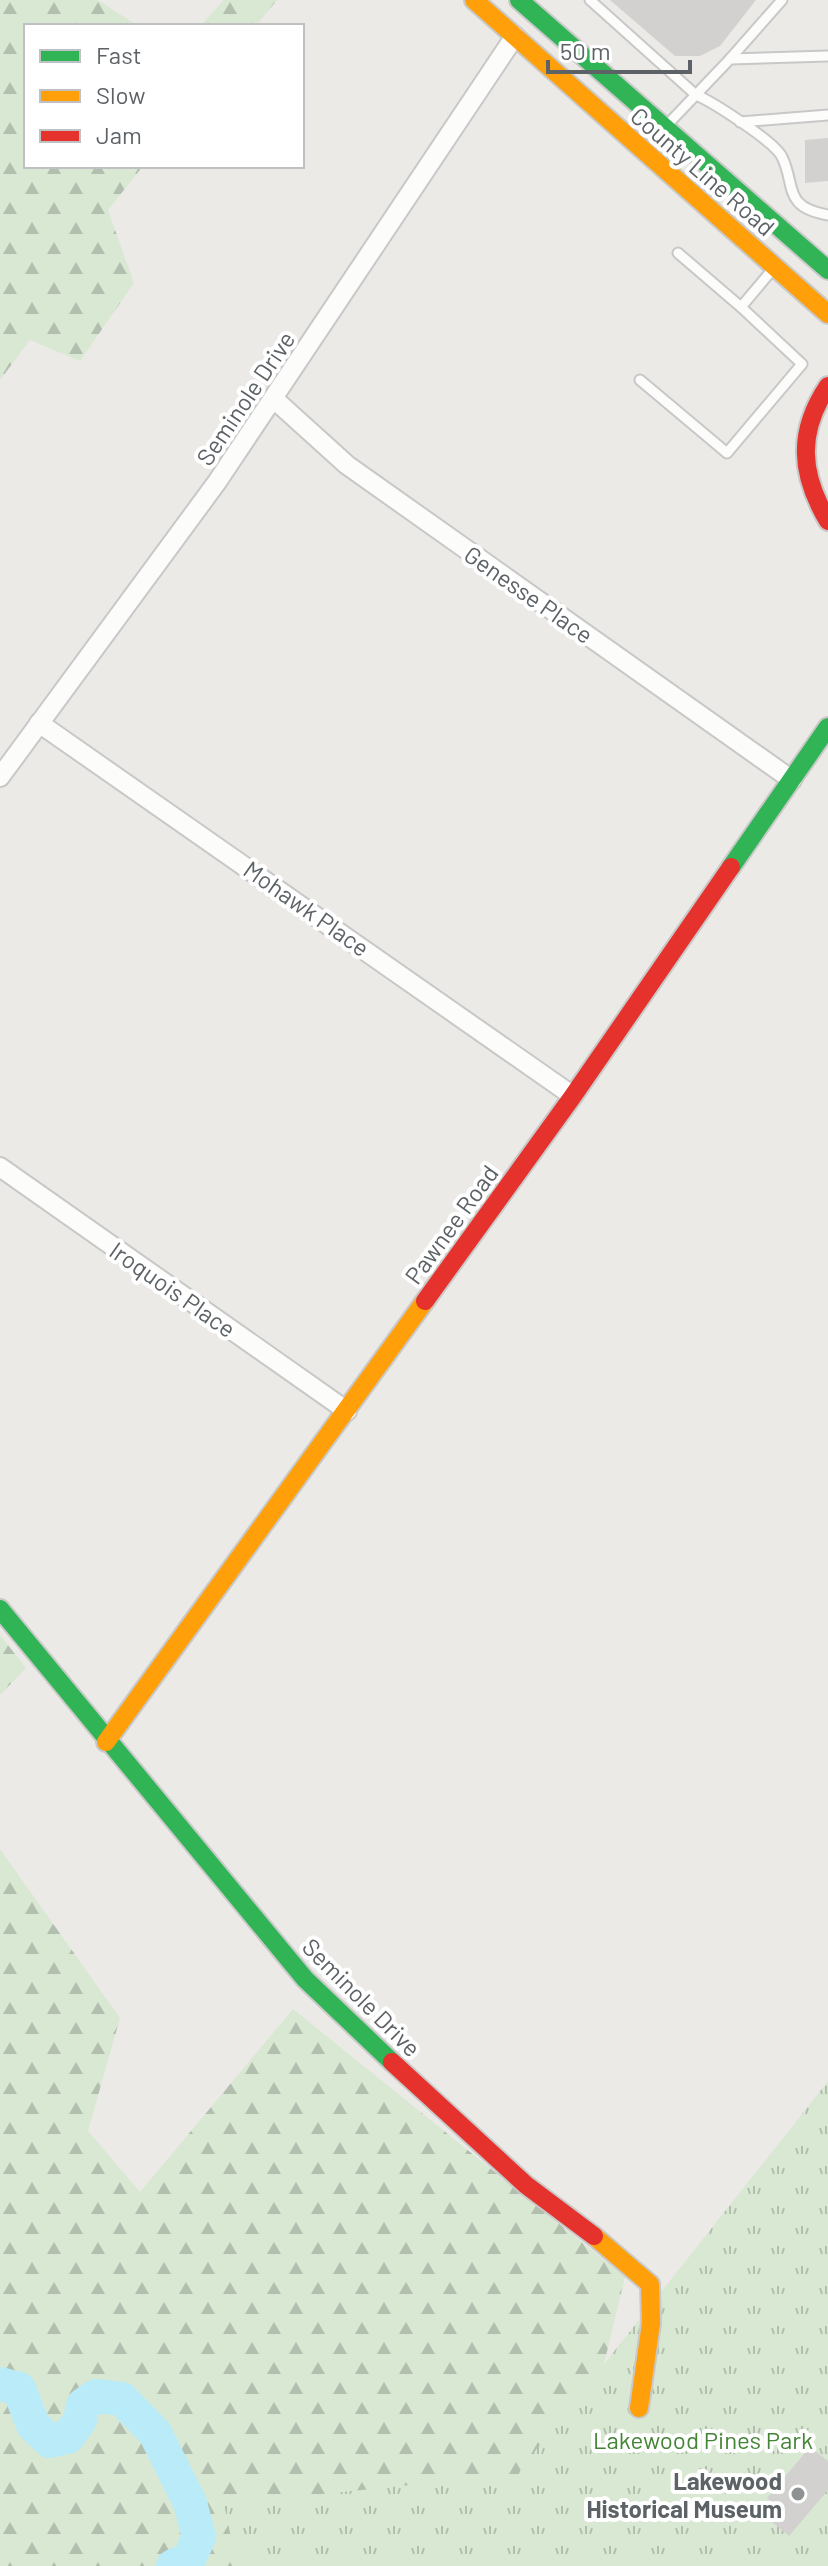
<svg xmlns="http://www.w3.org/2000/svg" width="828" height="2566" viewBox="0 0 828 2566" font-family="Barlow,sans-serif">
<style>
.forest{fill:url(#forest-firs)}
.park{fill:url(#park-tufts)}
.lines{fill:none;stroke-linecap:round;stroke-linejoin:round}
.river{stroke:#baebf8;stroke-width:34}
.building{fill:#d3d1d0}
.lane-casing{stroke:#c8c8c8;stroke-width:13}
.street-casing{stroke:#c8c8c8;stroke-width:22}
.fast-casing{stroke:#c8c9c8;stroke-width:22}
.slow-casing{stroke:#c8c9c8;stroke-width:22}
.jam-casing{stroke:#c8c9c8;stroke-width:22}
.lane{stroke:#fcfcfb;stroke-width:9}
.street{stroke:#fcfcfb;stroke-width:18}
.fast{stroke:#30b455;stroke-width:18}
.slow{stroke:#ff9f0a;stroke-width:18}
.jam{stroke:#e5322d;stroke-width:18}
.poi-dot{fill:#8e9292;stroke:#fff;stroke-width:3}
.labels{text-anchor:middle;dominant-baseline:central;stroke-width:8;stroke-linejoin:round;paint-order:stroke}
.street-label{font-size:24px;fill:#5c6265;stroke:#fff}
.park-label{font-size:24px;fill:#438435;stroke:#fff}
.poi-label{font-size:24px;font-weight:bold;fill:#5c6265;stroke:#fff;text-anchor:end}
</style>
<defs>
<pattern id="forest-firs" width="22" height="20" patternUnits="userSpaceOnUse" patternTransform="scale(2)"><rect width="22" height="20" fill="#d9e8d2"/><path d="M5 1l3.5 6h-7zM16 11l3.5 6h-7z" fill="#b3bfae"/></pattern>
<pattern id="park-tufts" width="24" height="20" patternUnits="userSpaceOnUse" patternTransform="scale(2)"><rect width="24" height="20" fill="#d9e8d2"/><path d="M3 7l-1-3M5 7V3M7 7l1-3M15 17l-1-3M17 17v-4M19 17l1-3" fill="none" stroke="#b3bfae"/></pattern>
</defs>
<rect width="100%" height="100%" fill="#eceae7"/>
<g class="forest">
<polygon points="0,0 98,0 138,26 26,26 26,166 143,166 108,210 134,283 80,361 30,340 0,380"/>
<polygon points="224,0 277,0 256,26 200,26"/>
<polygon points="0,1635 26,1668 0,1695"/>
<polygon points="0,1849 120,2018 88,2131 140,2192 293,2009 625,2277 566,2521 323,2566 0,2566"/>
</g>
<polygon class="park" points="828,2081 828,2566 237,2566 224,2504 517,2474"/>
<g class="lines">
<polyline class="river" points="0,2384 19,2389 33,2425 50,2441 68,2437 80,2420 83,2405 96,2396 122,2399 155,2433 190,2503 199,2537 189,2559 173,2566"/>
</g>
<g class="building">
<polygon points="610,0 756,0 720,46 700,56 675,56"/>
<polygon points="828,138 828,181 805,183 805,140"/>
<polygon points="810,2447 828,2461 828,2490 789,2536 766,2517 776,2505 767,2498"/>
</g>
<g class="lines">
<g class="lane-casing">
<g id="lane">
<path d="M590,0l106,95c17,7 79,47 86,62 14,28 0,50 46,58"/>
<polyline points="730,59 782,0"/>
<polyline points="740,122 828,115"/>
<polyline points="668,124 730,59 828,56"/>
<polyline points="678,253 741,307"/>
<polyline points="640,380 727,453 802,364 741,307 773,269"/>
</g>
</g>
<g class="street-casing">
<g id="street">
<polyline points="274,399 347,465 792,780"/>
<polyline points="39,723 573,1096"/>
<polyline points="0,777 217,482 515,36"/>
<polyline points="0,1167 347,1411"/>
</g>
</g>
<g class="fast-casing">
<g id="fast">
<polyline points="519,0 828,270"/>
<polyline points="731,867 828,727"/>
<polyline points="0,1609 305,1979 392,2062"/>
</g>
</g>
<g class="slow-casing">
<g id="slow">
<polyline points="474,0 828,314"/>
<polyline points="106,1742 425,1301"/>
<polyline points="594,2236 650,2284 651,2323 639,2408"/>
</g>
</g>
<g class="jam-casing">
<g id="jam">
<path d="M828,386c-31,46 -28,88 0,135"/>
<polyline points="425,1301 573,1096 731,867"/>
<polyline points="392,2062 526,2185 594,2236"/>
</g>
</g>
<use href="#lane" class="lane"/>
<use href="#street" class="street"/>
<use href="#fast" class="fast"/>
<use href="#slow" class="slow"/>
<use href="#jam" class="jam"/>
</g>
<circle class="poi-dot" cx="798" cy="2494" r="8"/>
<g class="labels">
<g class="street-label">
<text transform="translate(703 171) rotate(41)">County Line Road</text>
<text transform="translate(245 398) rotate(-56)">Seminole Drive</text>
<text transform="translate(529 594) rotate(35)">Genesse Place</text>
<text transform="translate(307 908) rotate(35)">Mohawk Place</text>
<text transform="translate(451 1224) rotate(-54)">Pawnee Road</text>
<text transform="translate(173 1289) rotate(35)">Iroquois Place</text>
<text transform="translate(362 1997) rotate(45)">Seminole Drive</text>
</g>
<g class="park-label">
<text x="703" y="2439">Lakewood Pines Park</text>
</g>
<g class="poi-label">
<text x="782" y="2480">Lakewood<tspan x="782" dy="28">Historical Museum</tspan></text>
</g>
</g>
<rect x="24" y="24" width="280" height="144" fill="#ffffff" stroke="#bec0c1" stroke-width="2"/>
<rect x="40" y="50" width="40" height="12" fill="#30b455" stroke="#bec0c1" stroke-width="2"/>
<text x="96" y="64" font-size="24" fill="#5c6265">Fast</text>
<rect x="40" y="90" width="40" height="12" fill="#ff9f0a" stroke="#bec0c1" stroke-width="2"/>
<text x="96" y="104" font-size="24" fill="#5c6265">Slow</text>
<rect x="40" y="130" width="40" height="12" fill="#e5322d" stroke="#bec0c1" stroke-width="2"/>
<text x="96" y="144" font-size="24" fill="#5c6265">Jam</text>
<path d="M548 60v12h142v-12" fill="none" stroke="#5c6265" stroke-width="4"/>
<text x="560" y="60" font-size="24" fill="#5c6265" stroke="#ffffff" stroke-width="6" paint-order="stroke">50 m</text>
</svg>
